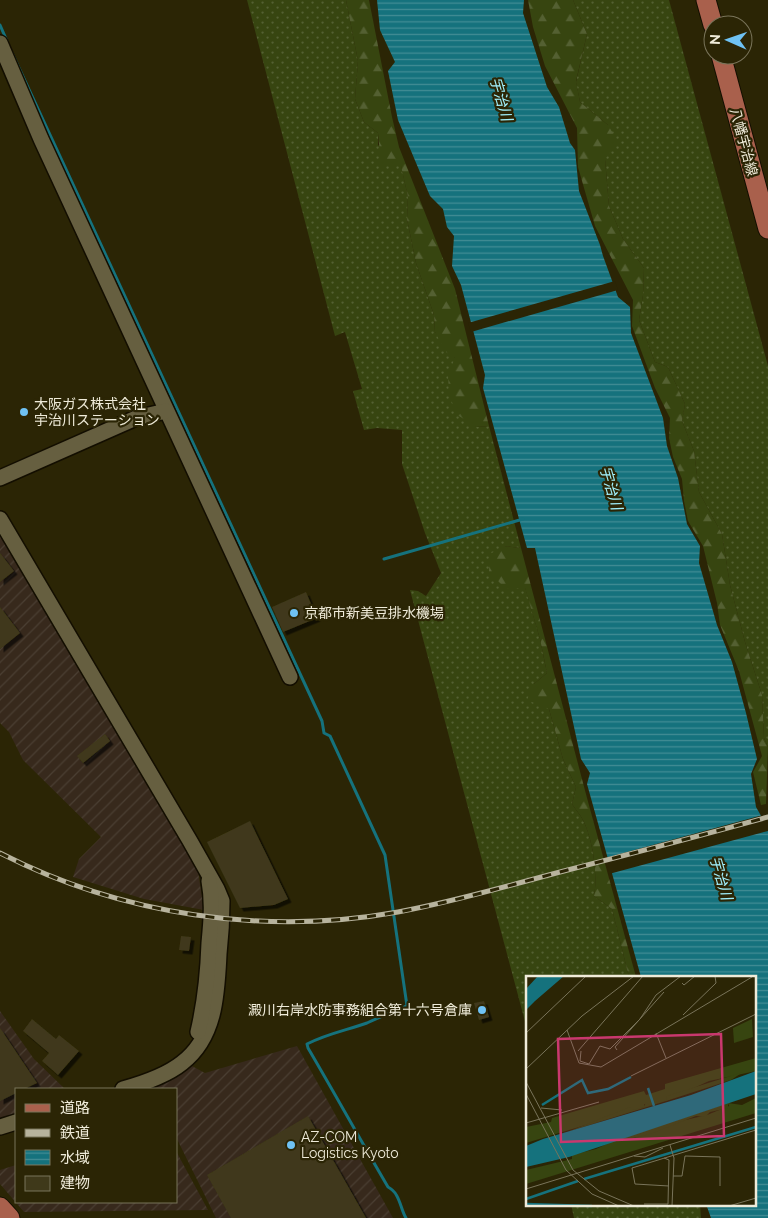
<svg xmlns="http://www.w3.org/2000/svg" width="768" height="1218" viewBox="0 0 768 1218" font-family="Raleway,'Noto Sans JP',sans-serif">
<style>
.industrial{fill:url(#industrial-furrows)}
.grass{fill:url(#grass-dots)}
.forest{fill:url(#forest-firs)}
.water{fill:url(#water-rules)}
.pier{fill:#2b2505}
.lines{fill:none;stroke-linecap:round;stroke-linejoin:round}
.stream{stroke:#15727d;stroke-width:3}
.building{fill:#3f391a;filter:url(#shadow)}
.minor-casing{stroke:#130e00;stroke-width:18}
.major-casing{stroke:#130e00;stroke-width:21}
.minor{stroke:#665f40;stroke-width:15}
.major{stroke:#a9604c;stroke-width:19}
.rail-casing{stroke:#b7b39d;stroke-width:5}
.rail{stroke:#2b2505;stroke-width:3;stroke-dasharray:9;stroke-linecap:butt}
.poi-dot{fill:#6fc2f4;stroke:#2b2505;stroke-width:2}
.labels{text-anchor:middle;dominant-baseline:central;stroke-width:4.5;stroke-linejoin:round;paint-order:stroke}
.street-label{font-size:14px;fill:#efebd9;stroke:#2b2505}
.poi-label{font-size:14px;fill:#efebd9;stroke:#2b2505;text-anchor:start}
.water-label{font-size:15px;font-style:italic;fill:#a0effb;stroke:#2b2505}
.inset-river{fill:none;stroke:#15727d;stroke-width:2.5}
.inset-road{fill:none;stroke:#79745a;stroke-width:1}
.view{fill:#c9386e;fill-opacity:0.15;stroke:#c9386e;stroke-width:2.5}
.inset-edge{fill:none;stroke:#efebd9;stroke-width:2.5}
</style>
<defs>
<pattern id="industrial-furrows" width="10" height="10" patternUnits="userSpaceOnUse" patternTransform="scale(1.25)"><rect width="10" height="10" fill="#37291c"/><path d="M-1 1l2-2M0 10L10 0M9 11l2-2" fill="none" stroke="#4a3e32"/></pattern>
<pattern id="grass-dots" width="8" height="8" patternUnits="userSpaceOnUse" patternTransform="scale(1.25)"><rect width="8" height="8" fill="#374510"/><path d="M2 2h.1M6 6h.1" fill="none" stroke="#546032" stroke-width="1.8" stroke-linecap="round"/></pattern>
<pattern id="forest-firs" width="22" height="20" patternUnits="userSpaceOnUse" patternTransform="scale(1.25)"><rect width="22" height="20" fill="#374510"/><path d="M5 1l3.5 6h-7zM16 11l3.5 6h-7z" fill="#546032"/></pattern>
<pattern id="water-rules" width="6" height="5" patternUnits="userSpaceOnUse" patternTransform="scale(1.25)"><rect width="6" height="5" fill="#15727d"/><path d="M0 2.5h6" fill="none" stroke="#438d95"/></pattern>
<filter id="shadow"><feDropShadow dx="3.5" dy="3.5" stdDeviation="0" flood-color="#0009"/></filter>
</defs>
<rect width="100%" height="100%" fill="#2b2505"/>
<g class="industrial">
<polygon points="0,530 197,865 204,910 144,899 73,877 79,859 101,837 23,760 9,732 0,723"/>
<polygon points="0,1011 34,1059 65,1089 16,1089 16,1114 0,1119"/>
<polygon points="297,1046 393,1218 216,1218 176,1137 176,1089 153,1089 150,1084 190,1065 205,1073"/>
<polygon points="176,1151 208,1210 24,1212 0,1184 0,1170 16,1165 16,1202 176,1202"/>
</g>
<g class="grass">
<path d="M247,0h99l12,61 -3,38 9,23 14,11v12l23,20 7,32 -1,22 9,44 18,52 1,17 20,26 21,69 13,-1 32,122 -17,-2 21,41 15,52 7,34 -13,11 15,25 14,50 13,28 -4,17c3,5 8,10 11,16 10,19 15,56 11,76l18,13 17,68h-102v52l-117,-439 8,1 8,5 15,-23 -16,-40 -23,-69v-34l-25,-2 -13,2 -11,-39 9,-2 -17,-57 -10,4z"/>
<polygon points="573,0 669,0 768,366 768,747 764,738 762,695 745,642 730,585 722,534 699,492 694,451 682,421 685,404 668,367 655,362 639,320 643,295 644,268 623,239 609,206 605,159 608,125 580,102 576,82 587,34"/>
<polygon points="571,1204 700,1204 701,1218 574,1218"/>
</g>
<g class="forest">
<polygon points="346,0 369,0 392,117 399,147 455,289 489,426 476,427 456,414 449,393 448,374 455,358 446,352 435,332 434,315 416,263 407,219 408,197 401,166 381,165 378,133 364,122 355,99 358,61"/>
<polygon points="528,0 573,0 587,34 576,81 580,102 608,125 618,142 605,159 609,206 623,239 644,268 643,295 639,320 655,362 668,367 685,404 682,421 694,451 699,492 722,534 730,585 745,642 762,695 764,738 768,747 766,804 761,805 753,772 762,756 739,671 720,625 717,603 703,546 688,521 684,501 682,479 673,457 669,438 670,418 655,388 632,326 633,300 595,226 578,167 577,128 545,66 533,27"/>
<path d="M504,546l17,2 66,250 49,179h-7l-17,-68 -18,-13c4,-20 -1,-57 -11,-76 -3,-6 -8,-11 -11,-16l4,-17 -13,-28 -14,-50 -22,-9 7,-16 13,-11 -7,-34 -15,-51 -19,1 -17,-17 1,-18z"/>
</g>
<polygon class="water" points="377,0 524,0 523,13 547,87 559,107 570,143 575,150 579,191 600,245 603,256 618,297 630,307 631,333 663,418 667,446 678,478 687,524 700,546 699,563 717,625 732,662 746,713 757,759 751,774 756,807 768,828 768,1218 711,1218 706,1204 754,1204 754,977 641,977 587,784 590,773 581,759 535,548 527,548 483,388 485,375 461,285 452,266 454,236 447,227 443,209 430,196 398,120 388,71 395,62 380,30"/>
<g class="pier">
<polygon points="615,281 618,290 471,332 468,323"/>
<polygon points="763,815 768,823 768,831 609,874 605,858"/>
</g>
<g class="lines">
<g class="stream">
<polyline points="0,25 7,41"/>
<path d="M12,53l310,668 2,12 6,3 55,119 22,151c-14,5 -27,11 -40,17 -20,7 -41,11 -60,21l1,4c27,46 53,93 80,139 12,6 12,21 18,31"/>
<polyline points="384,559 523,519"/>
</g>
</g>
<g class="building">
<polygon points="0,553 14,571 0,582"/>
<polygon points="306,592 317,618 283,632 272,607"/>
<polygon points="0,607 20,633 0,649"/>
<polygon points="105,734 110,741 83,763 77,756"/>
<polygon points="250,821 288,899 274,905 240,908 207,842"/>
<polygon points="181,936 191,937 189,951 179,950"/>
<polygon points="484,1001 489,1017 479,1020 474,1003"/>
<polygon points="32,1019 56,1039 59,1035 79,1051 58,1075 42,1061 49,1053 23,1031"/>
<polygon points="0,1028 37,1083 24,1089 16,1089 16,1093 0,1101"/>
<polygon points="308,1116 366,1218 231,1218 207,1175"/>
</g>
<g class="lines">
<g class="minor-casing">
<g id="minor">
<polyline points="0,43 41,139 290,677"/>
<polyline points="0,478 136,418 166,411"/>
<path d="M0,519l190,322 27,48 5,12c0,18 -1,35 -3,53 -2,39 -3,83 -37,109 -15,12 -41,21 -59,26"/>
<path d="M198,1032c7,-30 10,-59 11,-89 2,-21 4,-41 0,-62"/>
<polyline points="0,1127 16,1122"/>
</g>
</g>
<g class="major-casing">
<g id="major">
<polyline points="706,0 713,25"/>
<polyline points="721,55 768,229"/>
<polyline points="0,1207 10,1218"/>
</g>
</g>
<use href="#minor" class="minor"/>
<use href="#major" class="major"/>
<g class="rail-casing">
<path id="rail" d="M0,853c121,62 264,83 398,59 55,-10 109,-26 162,-40 70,-18 139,-36 208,-55"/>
</g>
<use href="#rail" class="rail"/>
</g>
<g class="poi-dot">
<circle cx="24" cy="412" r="5"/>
<circle cx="294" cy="613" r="5"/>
<circle cx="482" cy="1010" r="5"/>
<circle cx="291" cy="1145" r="5"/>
</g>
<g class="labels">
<g class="street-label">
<text transform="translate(744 142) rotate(75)">八幡宇治線</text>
</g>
<g class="poi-label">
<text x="34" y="404">大阪ガス株式会社<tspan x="34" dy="16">宇治川ステーション</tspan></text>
<text x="304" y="613">京都市新美豆排水機場</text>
<text x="472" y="1010" text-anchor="end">澱川右岸水防事務組合第十六号倉庫</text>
<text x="301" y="1137">AZ-COM<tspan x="301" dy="16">Logistics Kyoto</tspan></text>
</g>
<g class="water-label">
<text transform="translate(501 99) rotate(74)">宇治川</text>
<text transform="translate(611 488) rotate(74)">宇治川</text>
<text transform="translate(721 878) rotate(74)">宇治川</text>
</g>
</g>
<g transform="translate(526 976)">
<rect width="230" height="230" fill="#2b2505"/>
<path d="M230,82v13l-47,10 -43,20 -16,5 -6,-2 1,3 -119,36v-16l25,-5 1,-4 92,-27 2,4 19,-6v-5zM230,122v15l-230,71v-14l46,-11v-4l24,-6 21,-10h14l50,-18 26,-6 22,-9 -1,-3 14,2z" fill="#374510"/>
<path d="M217,96l-12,8 -65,21 1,-5zM120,126l4,4 -83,26 63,-25 3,3 11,-3zM202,127v5l-18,4 -5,5 -9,-1 -43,17 -31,8 -5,-1z" fill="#374510"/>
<path d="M226,43l1,18 -19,6 -1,-15z" fill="#374510"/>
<path d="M38,0l-29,25 -9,9v-21l11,-12zM230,95v23l-187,63 -43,10v-21l17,-7 148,-44z" fill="#15727d"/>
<path class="inset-river" d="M122,112l6,18M16,129l40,-25 6,13 20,-4 23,-12M58,203l172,-52M0,223l52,-18M0,228l66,2"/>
<path class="inset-road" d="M156,7l2,2 11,-9M157,39l33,-32 -1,-7M41,54l12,33 22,4 151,-90M0,57l60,-57M130,57l10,25M91,74l-2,-3 49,-55M52,75l65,-75M55,75l-1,10 9,3 11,-18 10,3 30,-30 16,-24 25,-19M0,93l56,-53 52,-40M105,100l125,-62M0,106l47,88 26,21 35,15M0,118l40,76 26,24 27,12M15,132l21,2M0,147l73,-21M144,169l4,13 -2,48M108,180l11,1 18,-9M147,200h9l3,-20 35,1v29M143,210l-34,-2 -3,-16 124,-38M0,213l230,-71M118,228h24l1,-44 -5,-2M203,230l27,-8"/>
<path class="view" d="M195,58l3,102 -163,6 -3,-103z"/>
<rect width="230" height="230" class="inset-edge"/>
</g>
<rect x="15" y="1088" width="162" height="115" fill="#2b2505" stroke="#79745a"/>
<rect x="25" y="1104" width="25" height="8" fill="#a9604c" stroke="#79745a"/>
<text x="60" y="1113" font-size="15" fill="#efebd9">道路</text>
<rect x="25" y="1129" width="25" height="8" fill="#b7b39d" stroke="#79745a"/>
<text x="60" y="1138" font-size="15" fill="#efebd9">鉄道</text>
<rect x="25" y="1150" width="25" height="15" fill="url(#water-rules)" stroke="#79745a"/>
<text x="60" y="1163" font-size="15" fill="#efebd9">水域</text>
<rect x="25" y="1176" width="25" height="15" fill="#3f391a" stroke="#79745a"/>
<text x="60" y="1188" font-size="15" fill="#efebd9">建物</text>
<g transform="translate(728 40) rotate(272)"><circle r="24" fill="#2b2505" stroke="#79745a"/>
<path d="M0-4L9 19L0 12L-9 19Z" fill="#6fc2f4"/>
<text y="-8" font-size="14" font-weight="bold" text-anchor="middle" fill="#efebd9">N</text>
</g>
</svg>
